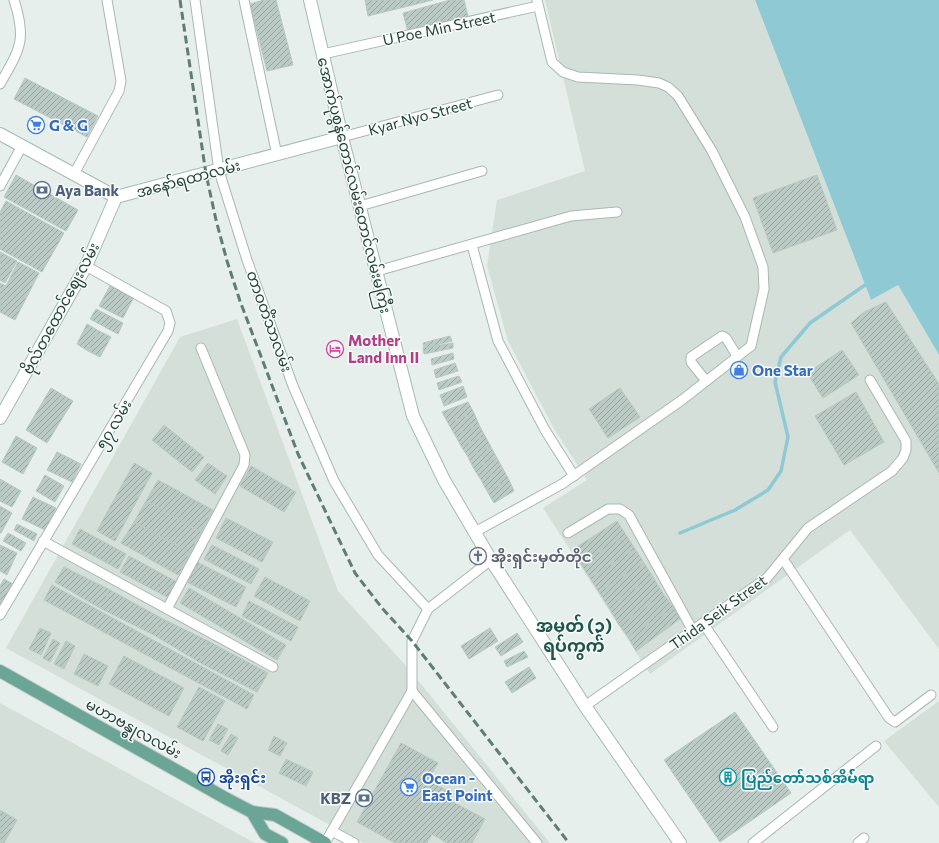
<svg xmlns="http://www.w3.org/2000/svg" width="939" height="843" viewBox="0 0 939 843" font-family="Commissioner,'Noto Sans Myanmar',sans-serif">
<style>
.built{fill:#d4dfda}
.water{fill:#8ec9d4}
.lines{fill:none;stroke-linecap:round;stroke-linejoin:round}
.stream{stroke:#8ec9d4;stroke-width:3.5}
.building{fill:url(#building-hatch);stroke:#b8c9c2}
.minor-casing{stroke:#a8b8b2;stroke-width:11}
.secondary-casing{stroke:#a4bbb3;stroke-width:14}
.primary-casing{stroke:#c2cac8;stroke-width:14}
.minor{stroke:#fff;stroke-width:9}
.secondary{stroke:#fff;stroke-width:12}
.primary{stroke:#6aa596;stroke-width:12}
.rail{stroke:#5f7d75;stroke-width:3;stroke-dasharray:8 4;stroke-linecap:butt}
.labels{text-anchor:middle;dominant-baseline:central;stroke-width:3;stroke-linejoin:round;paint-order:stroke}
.street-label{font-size:15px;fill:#24423a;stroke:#f7fbf9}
.shop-label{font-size:15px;font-weight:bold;fill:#366cbe;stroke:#f7fbf9;text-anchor:start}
.service-label{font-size:15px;font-weight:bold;fill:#4e5e75;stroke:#f7fbf9;text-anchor:start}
.hotel-label{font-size:15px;font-weight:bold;fill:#b23c85;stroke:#f7fbf9;text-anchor:start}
.worship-label{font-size:15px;font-weight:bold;fill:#5b616d;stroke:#f7fbf9;text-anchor:start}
.transit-label{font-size:15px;font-weight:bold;fill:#164399;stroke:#f7fbf9;text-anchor:start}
.culture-label{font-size:15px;font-weight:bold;fill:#0d838f;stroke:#f7fbf9;text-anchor:start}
.quarter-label{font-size:17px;font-weight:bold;fill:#1f5548;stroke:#f7fbf9}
</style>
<defs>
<pattern id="building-hatch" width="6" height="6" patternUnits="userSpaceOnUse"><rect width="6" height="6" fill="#bbcac4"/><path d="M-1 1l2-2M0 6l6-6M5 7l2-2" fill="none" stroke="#98a6a0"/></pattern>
</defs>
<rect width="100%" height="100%" fill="#e6efeb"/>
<g class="built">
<polygon points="545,0 755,0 871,300 898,285 939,355 939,649 850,530 650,674 543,508 587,480 553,427 508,341 487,266 497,200 585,171"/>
<polygon points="237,319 338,591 408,668 550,843 363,843 6,648 180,337"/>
<polygon points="939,701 939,807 884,741"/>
<polygon points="0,703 255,843 0,843"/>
</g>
<polygon class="water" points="755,0 939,0 939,355 898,285 871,300"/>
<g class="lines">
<polyline class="stream" points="680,533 735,510 768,490 781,471 788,437 775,382 781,357 810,323 868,283"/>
</g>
<g class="building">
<polygon points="264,0 276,0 293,65 267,71 250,4"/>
<polygon points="365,0 433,0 368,16"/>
<polygon points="450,0 464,0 468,16 408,32 403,13"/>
<polygon points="25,78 98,116 87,137 14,99"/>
<polygon points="16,175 78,210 66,231 4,197"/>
<polygon points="817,175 837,230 773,253 753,198"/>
<polygon points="6,201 64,233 42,272 0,249 0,212"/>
<polygon points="0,252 17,261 5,283 0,280"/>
<polygon points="18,262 39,273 15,320 0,312 0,283 6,286"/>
<polygon points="111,284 134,297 123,318 99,306"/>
<polygon points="886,302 939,384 939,473 851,323 864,312"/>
<polygon points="96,309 123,323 118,334 90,319"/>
<polygon points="87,324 99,331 88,351 77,344"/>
<polygon points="99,331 111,337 100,357 88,351"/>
<polygon points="450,336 452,341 424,348 423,343"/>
<polygon points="453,343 453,348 424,354 423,348"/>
<polygon points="842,350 859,375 823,398 807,373"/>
<polygon points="453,353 454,359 432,365 431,359"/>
<polygon points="455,363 458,371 436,378 434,370"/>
<polygon points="459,376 462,382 439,390 437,383"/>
<polygon points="463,386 467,397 444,406 440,395"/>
<polygon points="51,388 73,401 47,443 26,430"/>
<polygon points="620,388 640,417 608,438 589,409"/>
<polygon points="856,392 884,442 844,465 815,416"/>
<polygon points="468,402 474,413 448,423 442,412"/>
<polygon points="474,413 479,425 455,435 448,423"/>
<polygon points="164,425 204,457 192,472 152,440"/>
<polygon points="479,425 485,436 461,446 455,435"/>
<polygon points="16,436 37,448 23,474 2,462"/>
<polygon points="485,436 491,447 468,457 461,446"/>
<polygon points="491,447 497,458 474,469 468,457"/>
<polygon points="57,452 81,464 72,482 47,470"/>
<polygon points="497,458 503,469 481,480 474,469"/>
<polygon points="134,463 152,473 115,541 97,531"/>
<polygon points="208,463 227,476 215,494 195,480"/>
<polygon points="251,466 296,492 284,512 240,486"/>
<polygon points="503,469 509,480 487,491 481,480"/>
<polygon points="45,475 64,486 55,502 36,491"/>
<polygon points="0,479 21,491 12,507 0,501"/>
<polygon points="158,480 213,510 201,532 146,501"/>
<polygon points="509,480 514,491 494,503 487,491"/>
<polygon points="33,497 56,508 45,530 22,519"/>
<polygon points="146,501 201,532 190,553 134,522"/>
<polygon points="0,506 12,513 1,533 0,533"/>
<polygon points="226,518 273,542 262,562 216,538"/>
<polygon points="617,521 626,535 581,564 572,550"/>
<polygon points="134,522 190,553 178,575 121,543"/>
<polygon points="17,524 37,534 34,541 14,530"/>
<polygon points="80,529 126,554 118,569 72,544"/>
<polygon points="8,533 26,543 21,551 3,541"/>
<polygon points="626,535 635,549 590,578 581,564"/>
<polygon points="0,545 17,553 7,575 0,571"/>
<polygon points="212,545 259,569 251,584 204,559"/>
<polygon points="635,549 644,563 599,592 590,578"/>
<polygon points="129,556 177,582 169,598 120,572"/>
<polygon points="197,562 246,587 236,607 187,582"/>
<polygon points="644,563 653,577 608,606 599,592"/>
<polygon points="64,567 110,590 100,608 55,582"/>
<polygon points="265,577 310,601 300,621 254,596"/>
<polygon points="653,577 664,595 619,625 608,606"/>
<polygon points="4,579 13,584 0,610 0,586"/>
<polygon points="52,585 254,695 247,709 44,600"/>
<polygon points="189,588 286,645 277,660 180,603"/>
<polygon points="110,590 163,619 154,635 100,608"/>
<polygon points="664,595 674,608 628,637 619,625"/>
<polygon points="249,601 298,627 291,641 242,616"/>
<polygon points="674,608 680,619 636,651 628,637"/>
<polygon points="163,619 208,641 199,662 154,635"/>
<polygon points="40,628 51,633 41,655 29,649"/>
<polygon points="490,628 498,641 469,659 461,646"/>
<polygon points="517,633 523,642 501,656 495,647"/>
<polygon points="53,639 60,643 50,662 43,658"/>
<polygon points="66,641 75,646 64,669 54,664"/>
<polygon points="208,641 268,673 257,692 199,662"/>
<polygon points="524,651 528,657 507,667 504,661"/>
<polygon points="84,654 108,666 98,686 74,674"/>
<polygon points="124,656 184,688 169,716 109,684"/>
<polygon points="529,667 536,678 512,693 505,682"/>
<polygon points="199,687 225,701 203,741 177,727"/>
<polygon points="735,712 791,793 720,842 664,760"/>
<polygon points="218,724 228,729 219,745 209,740"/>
<polygon points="231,734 238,738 228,755 221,751"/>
<polygon points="274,736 287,743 280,756 268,750"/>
<polygon points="401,743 438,763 428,780 453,794 449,800 485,819 472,843 447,843 432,834 427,843 395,843 357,822"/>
<polygon points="286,759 313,772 306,786 279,773"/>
<polygon points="0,810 17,820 4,843 0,843"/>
</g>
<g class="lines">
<g class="minor-casing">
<g id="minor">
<polyline points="195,0 219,171 247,260 293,386 334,481 378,555 428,609"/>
<polyline points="244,0 277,155"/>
<polyline points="323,54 538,6"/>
<path d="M0,84c20,-35 27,-44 14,-84"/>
<polyline points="342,137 498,95"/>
<polyline points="74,174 119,91 121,81 107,0"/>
<polyline points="0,186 22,146"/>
<polyline points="360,206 482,171"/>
<polyline points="472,245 498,341 545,430 574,476"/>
<polyline points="377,271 571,216 617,212"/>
<polyline points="706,381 691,362 691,357 722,336 726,338 737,356"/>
<polyline points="475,532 562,484 682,400 751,346 764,289 763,267 745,217 712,151 678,96 668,87 659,83 638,80 578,77 563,72 552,62 537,0"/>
<polyline points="568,533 608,509 620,509 629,515 693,631"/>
<polyline points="43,541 273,667"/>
<polyline points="783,559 889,718 895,722 931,695"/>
<polyline points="167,609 244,465 245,455 201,348"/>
<polyline points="0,615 168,331 170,323 166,311 86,266"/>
<polyline points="703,623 773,727"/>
<polyline points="412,691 537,843"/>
<polyline points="585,706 767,578 808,528 892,471 903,458 906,450 906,441 870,380"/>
<polyline points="332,831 354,843"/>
<polyline points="325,843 412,691 412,641 428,609 491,560"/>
<polyline points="753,843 876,746"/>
<polyline points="858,843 864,838"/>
</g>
</g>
<g class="secondary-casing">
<g id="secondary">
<polyline points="310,0 342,137 413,416 444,480 491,560 585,706 680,843"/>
<polyline points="0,134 116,197 342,137"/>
<polyline points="0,418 86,266 116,197"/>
</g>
</g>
<g class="primary-casing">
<g id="primary">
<polyline points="0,671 227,799 252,812 275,815 325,843"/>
<polyline points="252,812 265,834 282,843"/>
</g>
</g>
<use href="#minor" class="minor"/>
<use href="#secondary" class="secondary"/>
<use href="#primary" class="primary"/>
<polyline class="rail" points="180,0 206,174 216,220 227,261 240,301 298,454 355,573 382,608 412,641 569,843"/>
</g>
<defs>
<g id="supermarket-ring" transform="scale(0.9)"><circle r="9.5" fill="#f7fbf9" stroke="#3f7fe0" stroke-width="1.5"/><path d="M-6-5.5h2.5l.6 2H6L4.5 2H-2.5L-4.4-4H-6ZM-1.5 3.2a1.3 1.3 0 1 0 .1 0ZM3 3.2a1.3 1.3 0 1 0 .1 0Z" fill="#3f7fe0"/></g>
<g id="bank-ring" transform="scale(0.9)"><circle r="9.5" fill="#f7fbf9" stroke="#5c6f8a" stroke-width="1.5"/><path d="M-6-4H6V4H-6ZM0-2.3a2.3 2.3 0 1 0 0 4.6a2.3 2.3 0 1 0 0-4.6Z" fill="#5c6f8a"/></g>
<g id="hotel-ring" transform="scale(0.9)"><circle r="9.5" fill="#f7fbf9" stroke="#d1479c" stroke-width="1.5"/><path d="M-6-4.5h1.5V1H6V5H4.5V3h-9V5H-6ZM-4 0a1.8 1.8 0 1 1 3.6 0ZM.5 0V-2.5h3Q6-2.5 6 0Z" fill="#d1479c"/></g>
<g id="shop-ring" transform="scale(0.9)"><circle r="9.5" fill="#f7fbf9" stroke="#3f7fe0" stroke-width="1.5"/><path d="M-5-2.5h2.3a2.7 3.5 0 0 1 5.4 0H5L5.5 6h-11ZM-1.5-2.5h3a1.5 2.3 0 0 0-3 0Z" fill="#3f7fe0"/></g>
<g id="church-ring" transform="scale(0.9)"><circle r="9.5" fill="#f7fbf9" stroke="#6b7280" stroke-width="1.5"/><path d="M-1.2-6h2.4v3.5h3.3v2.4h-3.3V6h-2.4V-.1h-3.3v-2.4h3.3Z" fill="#6b7280"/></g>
<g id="bus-ring" transform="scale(0.9)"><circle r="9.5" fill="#f7fbf9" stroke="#1a4fb4" stroke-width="1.5"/><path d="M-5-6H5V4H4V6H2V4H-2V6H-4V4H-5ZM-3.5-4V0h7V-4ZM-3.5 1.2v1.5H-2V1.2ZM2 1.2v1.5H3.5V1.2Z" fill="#1a4fb4"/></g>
<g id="building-ring" transform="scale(0.9)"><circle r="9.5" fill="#f7fbf9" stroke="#0f9aa8" stroke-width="1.5"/><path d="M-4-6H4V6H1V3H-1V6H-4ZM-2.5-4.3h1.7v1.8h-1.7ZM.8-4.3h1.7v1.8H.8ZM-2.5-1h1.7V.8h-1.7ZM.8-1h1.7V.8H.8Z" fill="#0f9aa8"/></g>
</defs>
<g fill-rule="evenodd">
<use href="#supermarket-ring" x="36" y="125"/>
<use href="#bank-ring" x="42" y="190"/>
<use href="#hotel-ring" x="335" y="349"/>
<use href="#shop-ring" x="739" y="370"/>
<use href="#church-ring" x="478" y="556"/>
<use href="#bus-ring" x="206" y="777"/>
<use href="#building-ring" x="728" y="777"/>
<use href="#supermarket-ring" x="409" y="787"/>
<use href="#bank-ring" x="364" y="798"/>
</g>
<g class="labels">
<g class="street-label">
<text transform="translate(439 28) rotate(-12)">U Poe Min Street</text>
<text transform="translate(420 116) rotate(-15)">Kyar Nyo Street</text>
<text transform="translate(188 178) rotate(-15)">အနော်ရထာလမ်း</text>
<text transform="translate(355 185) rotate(76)">အောက်ပုစွန်တောင်လမ်းတောင်လမ်းမကြီး</text>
<text transform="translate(60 308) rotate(-62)">ဗိုလ်တထောင်ဈေးလမ်း</text>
<text transform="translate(270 321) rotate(70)">တာဝတိံသာလမ်း</text>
<text transform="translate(113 424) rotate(-59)">၅၇ လမ်း</text>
<text transform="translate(718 612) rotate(-36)">Thida Seik Street</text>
<text transform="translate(134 728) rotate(29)">မဟာဗန္ဓုလလမ်း</text>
</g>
<g class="shop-label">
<text x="49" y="125">G &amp; G</text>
<text x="752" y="370">One Star</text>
<text x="422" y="778">Ocean -<tspan x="422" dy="17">East Point</tspan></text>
</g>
<g class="service-label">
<text x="55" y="190">Aya Bank</text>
<text x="351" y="798" text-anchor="end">KBZ</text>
</g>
<g class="hotel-label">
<text x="348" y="340">Mother<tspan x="348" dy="17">Land Inn II</tspan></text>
</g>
<g class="worship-label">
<text x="491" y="556">အိုးရှင်းမှတ်တိုင</text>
</g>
<g class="transit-label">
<text x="219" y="777">အိုးရှင်း</text>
</g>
<g class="culture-label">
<text x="741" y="777">ပြည်တော်သစ်အိမ််ရာ</text>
</g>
<g class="quarter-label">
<text x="574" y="625">အမှတ် (၃)<tspan x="574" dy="20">ရပ်ကွက်</tspan></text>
</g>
</g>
</svg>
